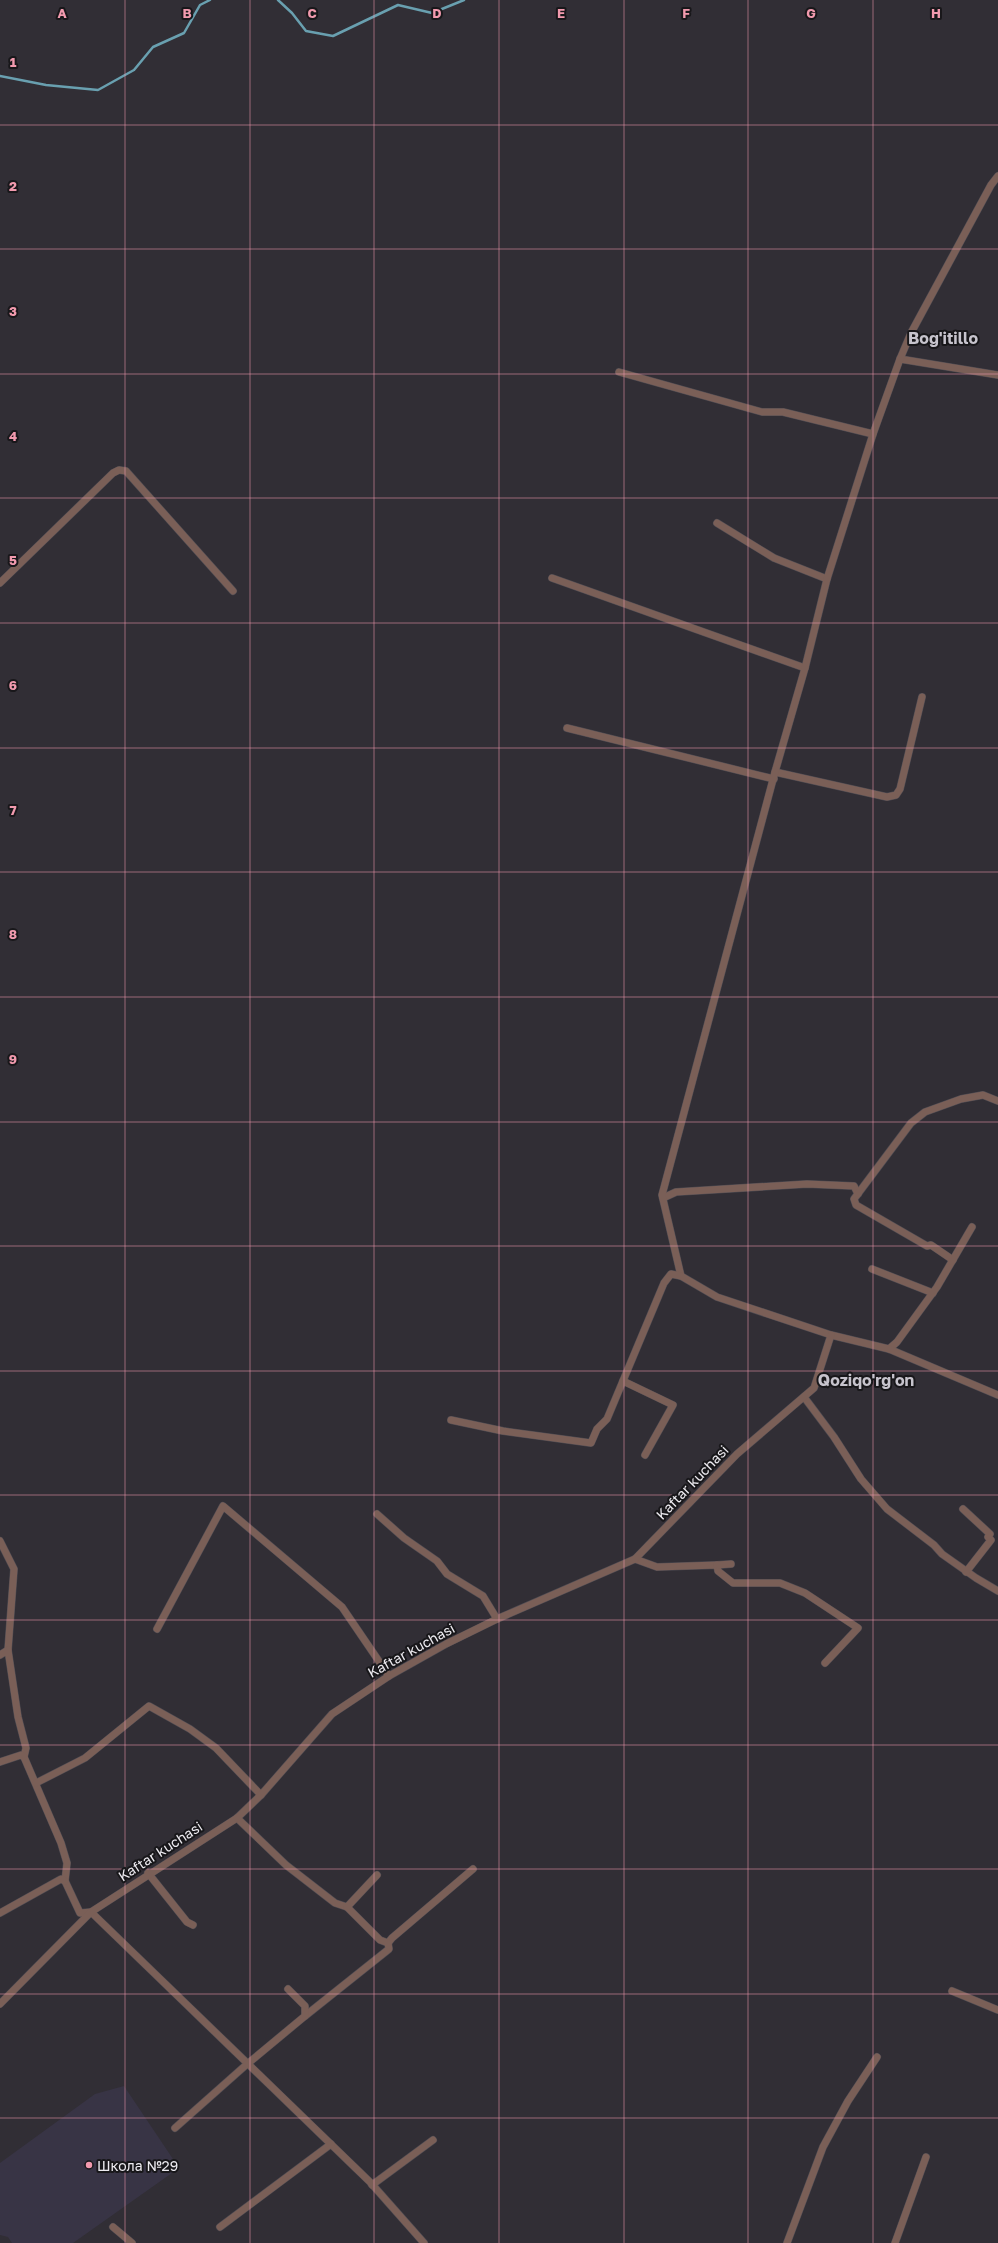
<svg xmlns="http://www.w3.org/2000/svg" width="998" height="2243" viewBox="0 0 998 2243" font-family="'Golos Text',sans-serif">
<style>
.education{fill:#383445}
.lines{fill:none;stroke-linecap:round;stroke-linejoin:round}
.stream{stroke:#69a0b0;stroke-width:2.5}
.street-casing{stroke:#4f4c53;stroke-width:8}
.street{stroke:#7a5f57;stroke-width:7}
.grid{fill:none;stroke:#f29aae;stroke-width:1;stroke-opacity:0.55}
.poi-dot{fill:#f29aae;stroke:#18171a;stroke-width:1.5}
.labels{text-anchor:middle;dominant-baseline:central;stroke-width:4;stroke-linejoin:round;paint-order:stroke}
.street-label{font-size:14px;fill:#edebf0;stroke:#18171a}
.poi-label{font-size:14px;fill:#edebf0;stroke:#18171a;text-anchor:start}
.quarter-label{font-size:16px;font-weight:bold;fill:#c7c4cd;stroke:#18171a}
.grid-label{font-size:13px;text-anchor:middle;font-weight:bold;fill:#f29aae;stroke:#18171a;stroke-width:4;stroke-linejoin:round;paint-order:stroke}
</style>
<rect width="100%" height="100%" fill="#312e35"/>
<polygon class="education" points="124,2086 179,2168 73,2243 12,2243 8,2237 0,2235 0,2163 95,2094"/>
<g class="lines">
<g class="stream">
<polyline points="278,0 292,13 306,31 333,36 398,5 432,13 464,0"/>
<polyline points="0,76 46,85 98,90 134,70 153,47 184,33 200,5 210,0"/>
</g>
<g class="street-casing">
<g id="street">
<polyline points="900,359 998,375"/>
<polyline points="619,372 762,412 783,412 873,434"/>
<polyline points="717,523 774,558 827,579"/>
<polyline points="552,578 805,668"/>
<polyline points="0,583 113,473 119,470 126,471 233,591"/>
<polyline points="567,728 774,779"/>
<polyline points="775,772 887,797 896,795 900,789 922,697"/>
<polyline points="663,1198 676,1192 807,1184 854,1186 858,1194"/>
<polyline points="953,1260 931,1245 927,1246 856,1205 854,1199 911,1123 925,1112 961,1099 983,1095 998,1101"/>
<polyline points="872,1269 933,1293"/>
<polyline points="681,1276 662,1195 775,772 805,668 827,579 873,434 900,359 911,333 991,185 998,176"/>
<polyline points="889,1349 897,1342 937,1287 972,1227"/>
<polyline points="623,1381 673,1405 645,1455"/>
<polyline points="804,1397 834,1437 861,1479 887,1509 934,1545 942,1554 976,1578 998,1591"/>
<polyline points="451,1420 503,1431 591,1443 597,1429 607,1419 664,1283 671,1274 681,1276 717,1297 831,1335 889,1349 998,1395"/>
<polyline points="963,1509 990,1534 988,1537 991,1540 966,1572"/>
<polyline points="377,1514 404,1538 437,1561 447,1574 483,1596 497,1619"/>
<polyline points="0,1541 14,1569 8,1650"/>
<polyline points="635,1559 657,1567 717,1565 718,1571 733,1583 780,1583 805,1593 858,1628 825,1663"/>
<polyline points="717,1565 731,1564"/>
<polyline points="157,1629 223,1506 342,1607 389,1676"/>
<polyline points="0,1655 8,1650 18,1717 26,1748 24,1757"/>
<polyline points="0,1762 21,1755 24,1757 61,1843 67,1863 65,1881 80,1913 91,1912 370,2182 424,2243"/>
<polyline points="36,1783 85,1758 149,1706 190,1729 216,1748 261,1795"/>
<polyline points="237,1818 286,1865 335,1903 347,1907"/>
<polyline points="148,1873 187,1922 193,1925"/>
<polyline points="0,1913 61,1879 65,1881"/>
<polyline points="388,1943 392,1938 473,1869"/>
<polyline points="952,1991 998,2010"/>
<polyline points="0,2004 91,1912 237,1818 261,1795 332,1714 389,1676 446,1644 497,1619 635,1559 737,1454 814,1388 831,1335"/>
<polyline points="305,2016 389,1949 388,1943 380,1940 347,1907 377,1875"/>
<polyline points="175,2128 246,2065 305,2016 305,2006 288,1989"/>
<polyline points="372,2185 433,2140"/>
<polyline points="113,2227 132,2243"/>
<polyline points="220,2227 331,2144"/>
<polyline points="787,2243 823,2147 848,2101 877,2057"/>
<polyline points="895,2243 926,2157"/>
</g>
</g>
<use href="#street" class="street"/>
</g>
<path class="grid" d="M125,0v2243M250,0v2243M374,0v2243M499,0v2243M624,0v2243M748,0v2243M873,0v2243M0,125h998M0,249h998M0,374h998M0,498h998M0,623h998M0,748h998M0,872h998M0,997h998M0,1122h998M0,1246h998M0,1371h998M0,1495h998M0,1620h998M0,1745h998M0,1869h998M0,1994h998M0,2118h998"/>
<circle class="poi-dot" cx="89" cy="2165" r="4"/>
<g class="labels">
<g class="street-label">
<text transform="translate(692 1482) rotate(-46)">Kaftar kuchasi</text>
<text transform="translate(411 1650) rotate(-29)">Kaftar kuchasi</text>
<text transform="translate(160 1851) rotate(-33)">Kaftar kuchasi</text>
</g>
<g class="poi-label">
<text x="97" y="2165">Школа №29</text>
</g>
<g class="quarter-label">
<text x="943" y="338">Bog'itillo</text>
<text x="866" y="1380">Qoziqo'rg'on</text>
</g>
</g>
<g class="grid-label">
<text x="62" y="18">A</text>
<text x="187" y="18">B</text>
<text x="312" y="18">C</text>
<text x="437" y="18">D</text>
<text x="561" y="18">E</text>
<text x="686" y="18">F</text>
<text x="811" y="18">G</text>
<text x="936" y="18">H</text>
<text x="13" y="67">1</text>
<text x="13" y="191">2</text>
<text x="13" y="316">3</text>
<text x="13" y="441">4</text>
<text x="13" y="565">5</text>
<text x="13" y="690">6</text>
<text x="13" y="815">7</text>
<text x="13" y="939">8</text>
<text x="13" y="1064">9</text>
</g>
</svg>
